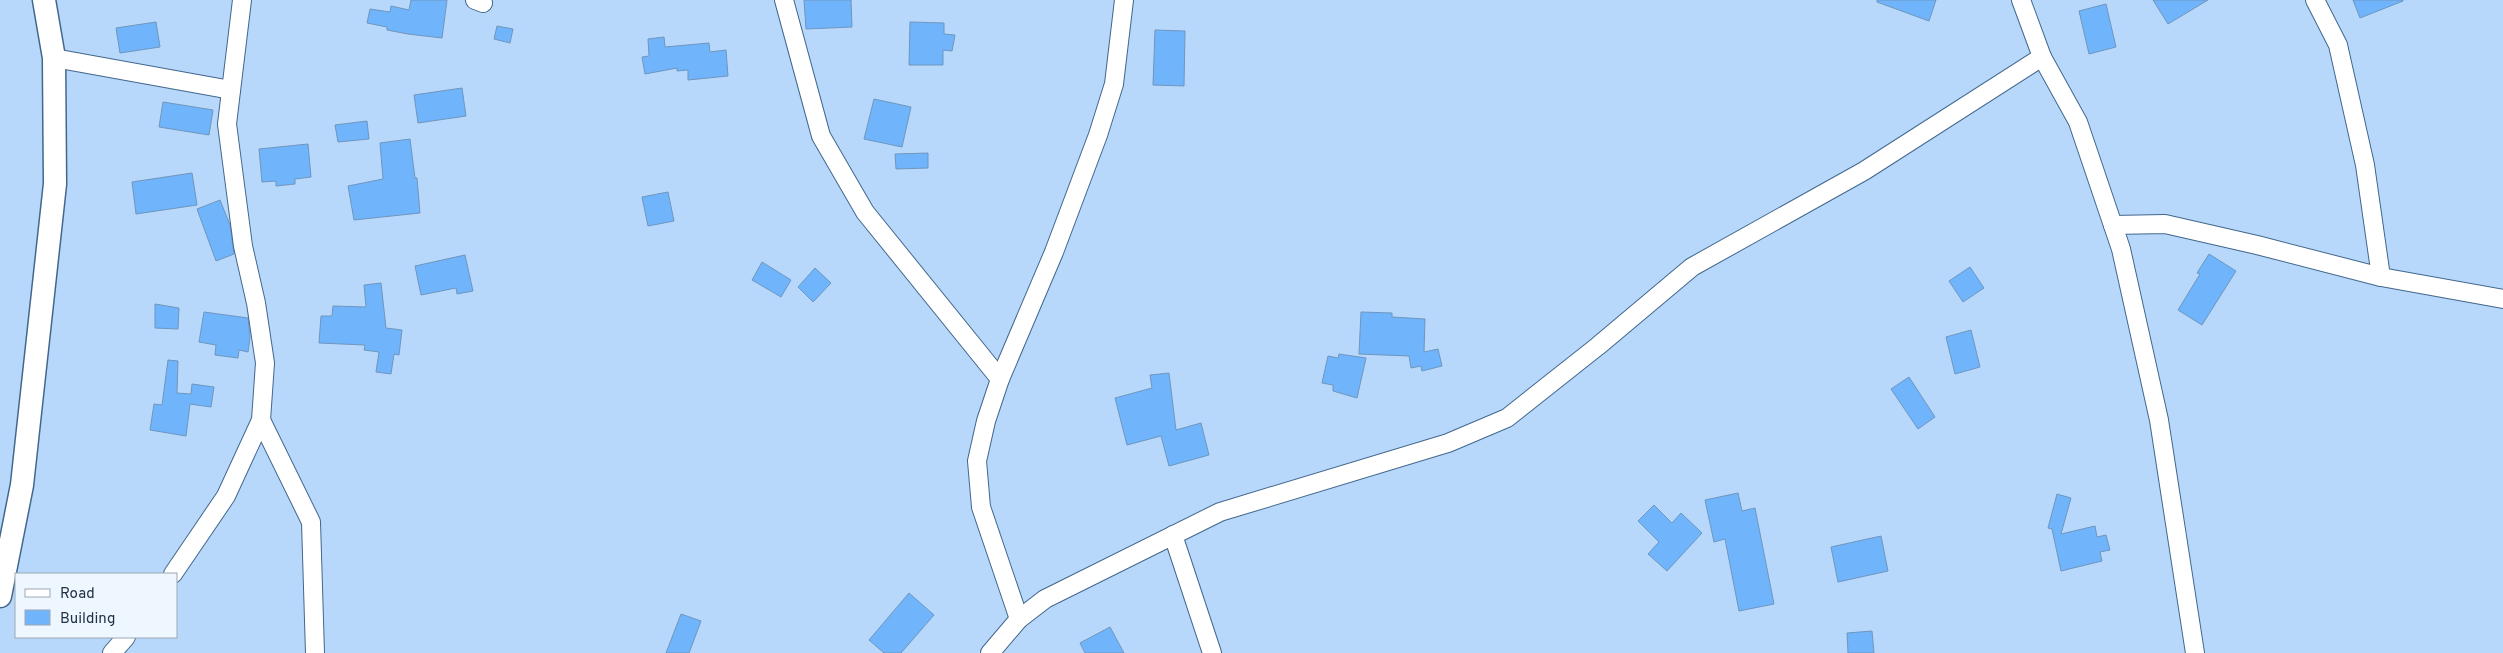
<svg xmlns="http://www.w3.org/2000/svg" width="2503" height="653" viewBox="0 0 2503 653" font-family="Overpass,sans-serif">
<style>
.building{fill:#70b4fb;stroke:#6f96be}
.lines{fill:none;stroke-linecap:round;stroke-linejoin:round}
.minor-casing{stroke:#42678d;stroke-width:20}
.tertiary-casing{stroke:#42678d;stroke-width:25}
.minor{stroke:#fff;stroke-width:18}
.tertiary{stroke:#fff;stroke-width:22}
</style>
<rect width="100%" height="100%" fill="#b7d8fa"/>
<g class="building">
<polygon points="411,0 447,0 442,38 408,34 387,30 387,27 367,23 370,9 390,12 391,6 409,10"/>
<polygon points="804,0 851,0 852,27 806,29"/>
<polygon points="1877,0 1936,0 1929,21 1877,2"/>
<polygon points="2153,0 2208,0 2168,24"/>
<polygon points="2353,0 2403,0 2403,1 2360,18"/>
<polygon points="2106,4 2116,47 2089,54 2079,11"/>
<polygon points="156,22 160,47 120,53 116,28"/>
<polygon points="910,22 944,23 944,34 955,35 952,51 943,50 943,65 909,65"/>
<polygon points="497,26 513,29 510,43 494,39"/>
<polygon points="1155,30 1185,31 1184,86 1153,85"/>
<polygon points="664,37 665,47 709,43 710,52 726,50 728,76 688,80 688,70 677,71 677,68 645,74 642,57 649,56 648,39"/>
<polygon points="462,88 466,116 418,123 414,95"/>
<polygon points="874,99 911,107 902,147 864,139"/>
<polygon points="163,102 213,110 209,135 159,127"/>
<polygon points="367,121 369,139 338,142 335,125"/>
<polygon points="410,139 415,178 417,178 420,213 354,220 348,186 383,179 380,143"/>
<polygon points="308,144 311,177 295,179 295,184 276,186 276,181 262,182 259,149"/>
<polygon points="928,153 928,168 896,169 895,154"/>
<polygon points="192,173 197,205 136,214 132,182"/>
<polygon points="668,192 674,221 648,226 642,197"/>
<polygon points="220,200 230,225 234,254 216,261 197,209"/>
<polygon points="2209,254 2236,271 2202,325 2178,310 2200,274 2197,273"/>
<polygon points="465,255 473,291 457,294 456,288 421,295 415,266"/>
<polygon points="762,262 791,280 781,297 752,280"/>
<polygon points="1970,267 1984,288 1963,302 1949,281"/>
<polygon points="815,268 831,283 813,302 798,287"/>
<polygon points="381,283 386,328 402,330 399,355 394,354 391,374 376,372 379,352 364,350 365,345 319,343 321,316 332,316 333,306 366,307 364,285"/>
<polygon points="155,304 179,308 178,329 155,328"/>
<polygon points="204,312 248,318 250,337 248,352 239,350 238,358 215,355 216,345 199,342"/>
<polygon points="1361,312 1392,313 1392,317 1425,319 1424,352 1438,349 1442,366 1422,371 1421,366 1411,368 1409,356 1359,354"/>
<polygon points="1971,330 1980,367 1955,374 1946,337"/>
<polygon points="1339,354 1366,358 1357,398 1333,391 1333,385 1322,383 1328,356 1338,358"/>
<polygon points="168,360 178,361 177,393 191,394 192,384 214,387 211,407 190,404 186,436 150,430 154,404 162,405"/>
<polygon points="1169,373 1176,430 1201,423 1209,455 1169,466 1161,436 1127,445 1115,398 1152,388 1150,375"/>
<polygon points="1909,377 1935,417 1918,429 1891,389"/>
<polygon points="1738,493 1742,511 1755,508 1774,604 1739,611 1725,539 1714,542 1705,500"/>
<polygon points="2057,494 2071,498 2061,534 2095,526 2097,537 2106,535 2110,550 2100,552 2102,561 2061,571 2052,529 2048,528"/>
<polygon points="1654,505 1672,523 1681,513 1702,533 1667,571 1648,554 1659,542 1638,521"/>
<polygon points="1881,536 1888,571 1838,582 1831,547"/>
<polygon points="909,593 934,615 901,653 884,653 869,640"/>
<polygon points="681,614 701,621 689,653 666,653"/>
<polygon points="1110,627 1124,653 1085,653 1080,643"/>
<polygon points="1872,631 1874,653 1848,653 1847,633"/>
</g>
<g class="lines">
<g class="minor-casing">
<g id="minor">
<polyline points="475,0 483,3"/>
<polyline points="784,0 821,136 865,212 1000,379"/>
<polyline points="2021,0 2042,57 2078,122 2121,249 2159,420 2195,653"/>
<polyline points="2315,0 2338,45 2365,165 2381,277"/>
<polyline points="54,58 231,90"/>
<polyline points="2113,225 2165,224 2257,245 2381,277 2503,299"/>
<polyline points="261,420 311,522 315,653"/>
<polyline points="1173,535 1212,653"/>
<polyline points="173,574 226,496 261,420 265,363 256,303 243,246 227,124 242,0"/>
<polyline points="1019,619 981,507 977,461 986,421 1000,379 1054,252 1098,135 1114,84 1124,0"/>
<polyline points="112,653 126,637"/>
<polyline points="990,653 1019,619 1045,599 1220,512 1448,443 1507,418 1598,346 1692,267 1864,171 2042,57"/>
</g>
</g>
<g class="tertiary-casing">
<polyline id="tertiary" points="0,596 22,485 55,184 54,58 44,0"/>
</g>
<use href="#minor" class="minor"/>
<use href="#tertiary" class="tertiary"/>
</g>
<rect x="15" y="573" width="162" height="65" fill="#eef6ff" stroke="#9ca8b4"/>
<rect x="25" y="589" width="25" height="8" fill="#ffffff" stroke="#9ca8b4"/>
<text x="60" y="598" font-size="15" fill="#223243">Road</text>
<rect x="25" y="610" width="25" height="15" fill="#70b4fb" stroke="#9ca8b4"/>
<text x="60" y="623" font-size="15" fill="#223243">Building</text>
</svg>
